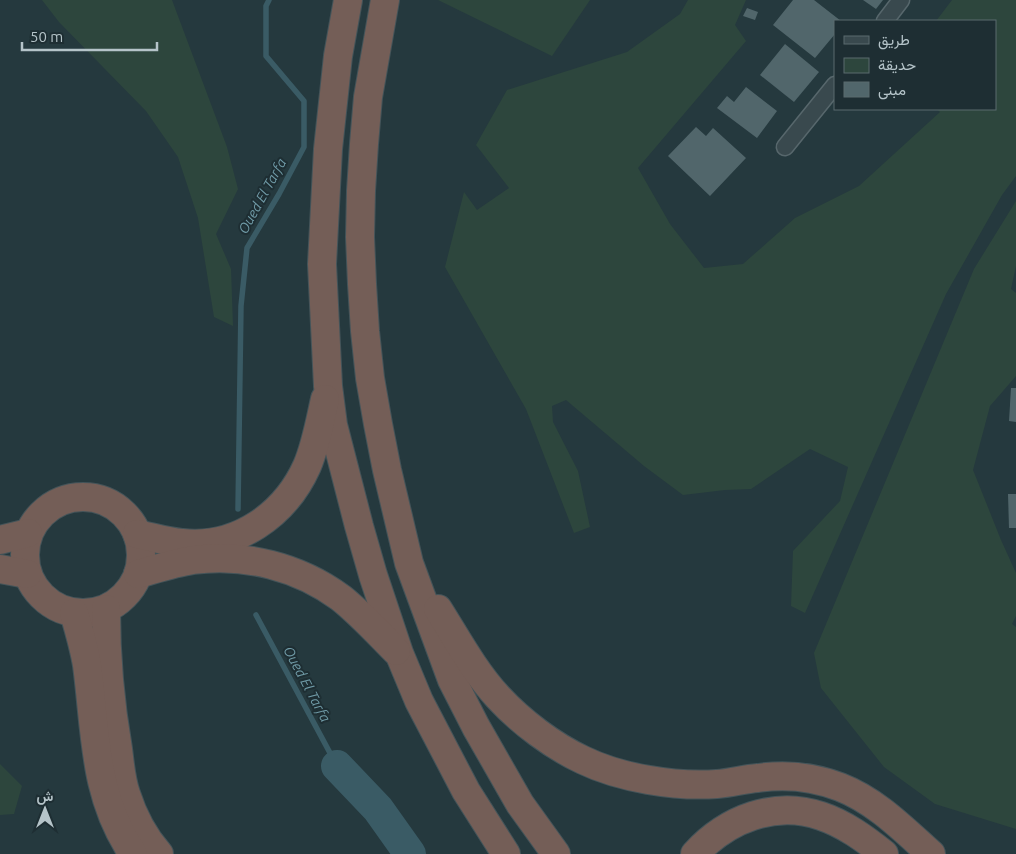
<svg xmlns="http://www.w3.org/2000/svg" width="1016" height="854" viewBox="0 0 1016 854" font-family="Ubuntu,Vazirmatn,sans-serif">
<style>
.green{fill:#2d463d}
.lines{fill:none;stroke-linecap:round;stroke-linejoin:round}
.stream{stroke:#3a5b65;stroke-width:5.5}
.river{stroke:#3a5b65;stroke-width:32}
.building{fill:#51666b}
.street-casing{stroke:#57676c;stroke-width:19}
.highway-casing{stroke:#445459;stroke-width:30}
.street{stroke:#39494e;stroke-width:16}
.highway{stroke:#745e57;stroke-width:28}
.labels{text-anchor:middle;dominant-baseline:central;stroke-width:4;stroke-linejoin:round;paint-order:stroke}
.water-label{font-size:14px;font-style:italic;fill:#709ba7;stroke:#1e2e33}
</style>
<rect width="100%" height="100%" fill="#25393e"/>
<g class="green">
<polygon points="42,0 172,0 227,147 238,189 216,234 231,269 233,326 214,317 198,218 178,157 146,111 59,22"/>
<polygon points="438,0 590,0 552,56"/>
<polygon points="688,0 746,0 735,25 746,41 638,168 670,224 704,268 743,264 795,218 859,186 940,112 937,109 995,109 995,21 936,21 952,0 1016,0 1016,176 1002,195 946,294 805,613 791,606 793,551 840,501 848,467 810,449 751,489 725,490 683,495 644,466 566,400 552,406 553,422 578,471 590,527 574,533 526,409 445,267 464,192 477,210 509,188 476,145 507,90 627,52 680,14"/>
<polygon points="1016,201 1016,266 1011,289 1016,293 1016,376 990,406 973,470 1001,540 1016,573 1016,616 1012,624 1016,627 1016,829 935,804 884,767 821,688 814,653 974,269"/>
<polygon points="0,764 22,786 14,814 0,815"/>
</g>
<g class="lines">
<g class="stream">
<polyline points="238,509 241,306 247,248 279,194 304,147 304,101 266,56 266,6 269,0"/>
<polyline points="256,615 337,766"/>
</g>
<polyline class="river" points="337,766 378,809 410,854"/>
</g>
<g class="building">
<polygon points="793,0 814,0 841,21 835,21 835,34 815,58 773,25"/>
<polygon points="863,0 883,0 876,9"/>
<polygon points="747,8 758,12 755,20 743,16"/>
<polygon points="785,44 819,72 794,102 760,75"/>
<polygon points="746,87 777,111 757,138 717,108 727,96 734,102"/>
<polygon points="696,127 706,136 713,128 746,158 710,196 668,156"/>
<polygon points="1011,388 1016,388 1016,422 1009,421"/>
<polygon points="1008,494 1016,494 1016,528 1009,528"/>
</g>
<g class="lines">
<g class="street-casing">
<g id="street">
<polyline points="885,21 901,0"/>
<polyline points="785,147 835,85"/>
</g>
</g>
<g class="highway-casing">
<g id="highway">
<polyline points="348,0 338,56 328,149 322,264 328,386 333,425 359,526 373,575 399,653 419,701 466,791 506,854"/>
<polyline points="385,0 368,97 364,144 361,191 360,237 362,284 365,331 370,378 378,424 387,470 409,563 452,680 476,727 520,804 556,854"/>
<circle cx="83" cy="555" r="58"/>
<path d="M137,534c15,3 30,8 45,9 55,6 103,-28 125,-77 9,-21 13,-45 18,-67"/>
<polyline points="0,540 28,533"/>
<polyline points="0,569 27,574"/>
<path d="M138,574c18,-5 36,-11 55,-14 52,-7 106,7 148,38 20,16 37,35 55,53"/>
<path d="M106,609c0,47 4,94 12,140 2,15 3,31 8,45 7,22 18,43 33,60"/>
<path d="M438,609c19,30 36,62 60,88 23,25 55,49 85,63 37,18 92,27 134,24 14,-1 27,-5 41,-6 27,-4 56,-1 82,9 36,14 63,42 91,67"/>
<path d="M74,613c5,17 10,34 13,52 9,68 6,130 46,189"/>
<path d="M695,854c32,-35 80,-54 126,-38 24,8 44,23 63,38"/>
</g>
</g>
<use href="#street" class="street"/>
<use href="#highway" class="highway"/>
</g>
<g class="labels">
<g class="water-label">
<text transform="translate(262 196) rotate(-61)">Oued El Tarfa</text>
<text transform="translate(307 684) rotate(62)">Oued El Tarfa</text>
</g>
</g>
<rect x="834" y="20" width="162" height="90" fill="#1e2e33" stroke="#5a6a6f"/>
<rect x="844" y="36" width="25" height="8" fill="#39494e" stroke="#5a6a6f"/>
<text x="878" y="45" font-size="15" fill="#b5c4c9">طريق</text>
<rect x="844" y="58" width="25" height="15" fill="#2d463d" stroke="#5a6a6f"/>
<text x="878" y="70" font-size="15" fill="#b5c4c9">حديقة</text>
<rect x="844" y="82" width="25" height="15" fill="#51666b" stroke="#5a6a6f"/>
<text x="878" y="95" font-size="15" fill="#b5c4c9">مبنى</text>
<g transform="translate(45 809)" stroke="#1e2e33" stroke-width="4" paint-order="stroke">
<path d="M0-4L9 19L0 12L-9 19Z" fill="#b5c4c9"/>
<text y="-8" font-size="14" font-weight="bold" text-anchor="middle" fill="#b5c4c9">ش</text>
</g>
<path d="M22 42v8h135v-8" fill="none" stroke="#b5c4c9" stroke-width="2.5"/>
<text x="30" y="42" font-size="15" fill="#b5c4c9" stroke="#1e2e33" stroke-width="4" paint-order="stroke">50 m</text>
</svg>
